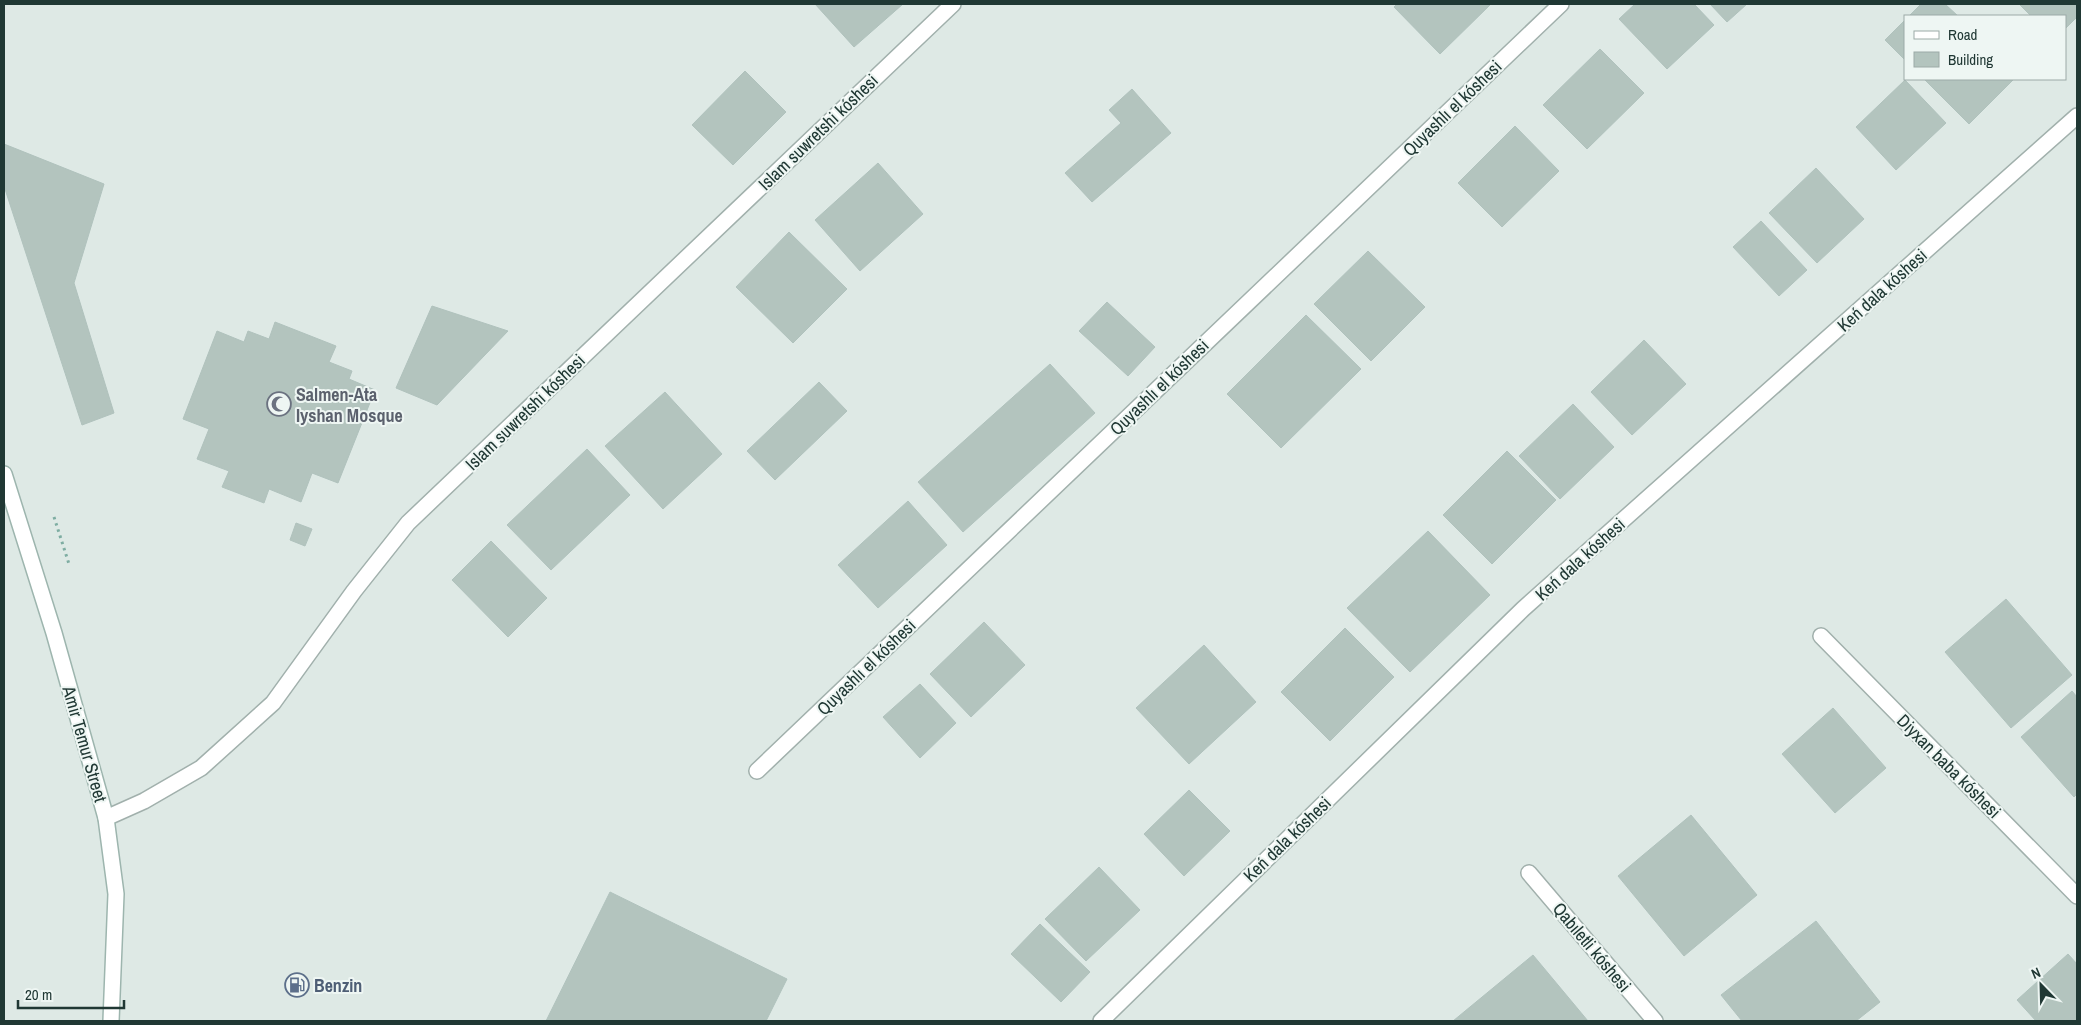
<svg xmlns="http://www.w3.org/2000/svg" width="2081" height="1025" viewBox="0 0 2081 1025" font-family="'Archivo Narrow',sans-serif">
<style>
.building{fill:#b3c4be;stroke:#b0c2bd}
.lines{fill:none;stroke-linecap:round;stroke-linejoin:round}
.street-casing{stroke:#a1b0ac;stroke-width:18}
.secondary-casing{stroke:#9db5ae;stroke-width:18}
.path{stroke:#7eada2;stroke-width:3;stroke-dasharray:2.5 4;stroke-linecap:butt}
.street{stroke:#fff;stroke-width:15}
.secondary{stroke:#fff;stroke-width:15}
.labels{text-anchor:middle;dominant-baseline:central;stroke-width:4;stroke-linejoin:round;paint-order:stroke}
.street-label{font-size:18px;fill:#203834;stroke:#eef6f3}
.worship-label{font-size:18px;font-weight:bold;fill:#5b616d;stroke:#eef6f3;text-anchor:start}
.service-label{font-size:18px;font-weight:bold;fill:#4e5e75;stroke:#eef6f3;text-anchor:start}
</style>
<rect width="100%" height="100%" fill="#dee9e5"/>
<g class="building">
<polygon points="815,4 903,4 854,47"/>
<polygon points="1397,4 1491,4 1440,54 1394,7"/>
<polygon points="1635,4 1694,4 1714,25 1667,69 1619,19"/>
<polygon points="1710,4 1747,4 1727,22"/>
<polygon points="1921,4 1945,4 1958,16 1909,16"/>
<polygon points="2019,4 2077,4 2077,17 2065,29 2065,16 2031,16"/>
<polygon points="1905,20 1905,60 1885,40"/>
<polygon points="1600,49 1644,93 1587,149 1543,105"/>
<polygon points="745,71 786,112 733,165 692,125"/>
<polygon points="1924,79 2014,79 1969,124"/>
<polygon points="1905,80 1946,123 1896,170 1856,127"/>
<polygon points="1132,89 1171,133 1092,202 1065,173 1121,123 1109,110"/>
<polygon points="1515,126 1559,171 1502,227 1458,183"/>
<polygon points="4,144 104,184 74,283 114,413 82,425 4,186"/>
<polygon points="878,163 923,214 860,271 815,220"/>
<polygon points="1816,168 1864,219 1817,263 1769,213"/>
<polygon points="1761,221 1807,270 1779,296 1733,247"/>
<polygon points="789,232 847,289 793,343 736,287"/>
<polygon points="1368,251 1425,307 1371,361 1314,304"/>
<polygon points="1107,302 1155,347 1128,376 1079,331"/>
<polygon points="432,306 508,331 437,405 396,388"/>
<polygon points="1306,315 1361,369 1281,448 1227,394"/>
<polygon points="275,322 336,346 329,362 352,371 349,379 375,390 338,483 312,473 301,502 269,489 264,503 222,487 229,471 197,459 209,429 183,419 217,331 244,342 248,331 269,339"/>
<polygon points="1644,340 1686,384 1632,435 1591,392"/>
<polygon points="1050,364 1095,413 963,532 918,482"/>
<polygon points="819,382 847,411 775,480 747,451"/>
<polygon points="665,392 722,454 663,509 605,446"/>
<polygon points="1573,404 1614,447 1560,499 1519,456"/>
<polygon points="587,449 630,495 551,570 507,525"/>
<polygon points="1507,451 1556,500 1492,564 1443,515"/>
<polygon points="908,501 947,545 878,608 838,565"/>
<polygon points="296,523 312,529 305,546 290,540"/>
<polygon points="1428,531 1490,595 1410,672 1347,608"/>
<polygon points="491,541 547,598 508,637 452,580"/>
<polygon points="2006,599 2072,675 2011,728 1945,652"/>
<polygon points="984,622 1025,665 971,717 930,674"/>
<polygon points="1345,628 1394,677 1330,741 1281,692"/>
<polygon points="1204,645 1256,702 1189,764 1136,708"/>
<polygon points="920,684 956,723 920,758 883,717"/>
<polygon points="2072,691 2077,697 2077,794 2074,797 2021,737"/>
<polygon points="1833,708 1886,768 1835,813 1782,754"/>
<polygon points="1189,790 1230,831 1184,876 1144,834"/>
<polygon points="1691,815 1757,895 1684,956 1618,876"/>
<polygon points="1099,867 1140,910 1086,961 1045,919"/>
<polygon points="610,892 787,979 766,1021 546,1021"/>
<polygon points="1816,921 1880,1002 1856,1021 1742,1021 1721,995"/>
<polygon points="1040,924 1090,972 1061,1002 1011,954"/>
<polygon points="2068,954 2077,964 2077,1021 2036,1021 2017,1000"/>
<polygon points="1533,955 1588,1021 1453,1021"/>
</g>
<g class="lines">
<g class="street-casing">
<g id="street">
<polyline points="1821,636 2077,896"/>
<polyline points="757,771 1561,4"/>
<polyline points="106,818 144,801 201,768 273,703 354,591 408,523 953,4"/>
<polyline points="1529,873 1655,1021"/>
<polyline points="1101,1021 1523,609 2077,116"/>
</g>
</g>
<g class="secondary-casing">
<polyline id="secondary" points="4,474 54,633 106,818 116,894 111,1021"/>
</g>
<polyline class="path" points="54,517 69,564"/>
<use href="#street" class="street"/>
<use href="#secondary" class="secondary"/>
</g>
<defs>
<g id="mosque-ring" transform="scale(1.25)"><circle r="9.5" fill="#eef6f3" stroke="#6b7280" stroke-width="1.5"/><path d="M3.5-4.9A6 6 0 1 0 3.5 4.9A5 5 0 1 1 3.5-4.9Z" fill="#6b7280"/></g>
<g id="fuel-ring" transform="scale(1.25)"><circle r="9.5" fill="#eef6f3" stroke="#5c6f8a" stroke-width="1.5"/><path d="M-5.5-6h7V0h2V4h1.3V-2.5L3-4.5l.8-.8L6-3V5H2.5V1h-1V6h-7ZM-4.2-4.7v3.2H.2V-4.7Z" fill="#5c6f8a"/></g>
</defs>
<g fill-rule="evenodd">
<use href="#mosque-ring" x="279" y="404"/>
<use href="#fuel-ring" x="297" y="985"/>
</g>
<g class="labels">
<g class="street-label">
<text transform="translate(1452 108) rotate(-44)">Quyashlı el kóshesi</text>
<text transform="translate(818 132) rotate(-44)">Islam suwretshi kóshesi</text>
<text transform="translate(1882 290) rotate(-42)">Keń dala kóshesi</text>
<text transform="translate(1159 387) rotate(-44)">Quyashlı el kóshesi</text>
<text transform="translate(525 412) rotate(-44)">Islam suwretshi kóshesi</text>
<text transform="translate(1580 559) rotate(-42)">Keń dala kóshesi</text>
<text transform="translate(866 667) rotate(-44)">Quyashlı el kóshesi</text>
<text transform="translate(85 744) rotate(74)">Amir Temur Street</text>
<text transform="translate(1949 766) rotate(45)">Diyxan baba kóshesi</text>
<text transform="translate(1287 839) rotate(-44)">Keń dala kóshesi</text>
<text transform="translate(1592 947) rotate(50)">Qabıletli kóshesi</text>
</g>
<g class="worship-label">
<text x="296" y="394">Salmen-Ata<tspan x="296" dy="21">Iyshan Mosque</tspan></text>
</g>
<g class="service-label">
<text x="314" y="985">Benzin</text>
</g>
</g>
<rect width="2081" height="1025" fill="none" stroke="#203834" stroke-width="10"/>
<rect x="1904" y="15" width="162" height="65" fill="#eef6f3" stroke="#9caaa7"/>
<rect x="1914" y="31" width="25" height="8" fill="#ffffff" stroke="#9caaa7"/>
<text x="1948" y="40" font-size="15" fill="#203834">Road</text>
<rect x="1914" y="52" width="25" height="15" fill="#b3c4be" stroke="#9caaa7"/>
<text x="1948" y="65" font-size="15" fill="#203834">Building</text>
<g transform="translate(2041 985) rotate(337)" stroke="#eef6f3" stroke-width="4" paint-order="stroke">
<path d="M0-4L9 19L0 12L-9 19Z" fill="#203834"/>
<text y="-8" font-size="14" font-weight="bold" text-anchor="middle" fill="#203834">N</text>
</g>
<path d="M18 1000v8h106v-8" fill="none" stroke="#203834" stroke-width="2.5"/>
<text x="25" y="1000" font-size="15" fill="#203834" stroke="#eef6f3" stroke-width="4" paint-order="stroke">20 m</text>
</svg>
